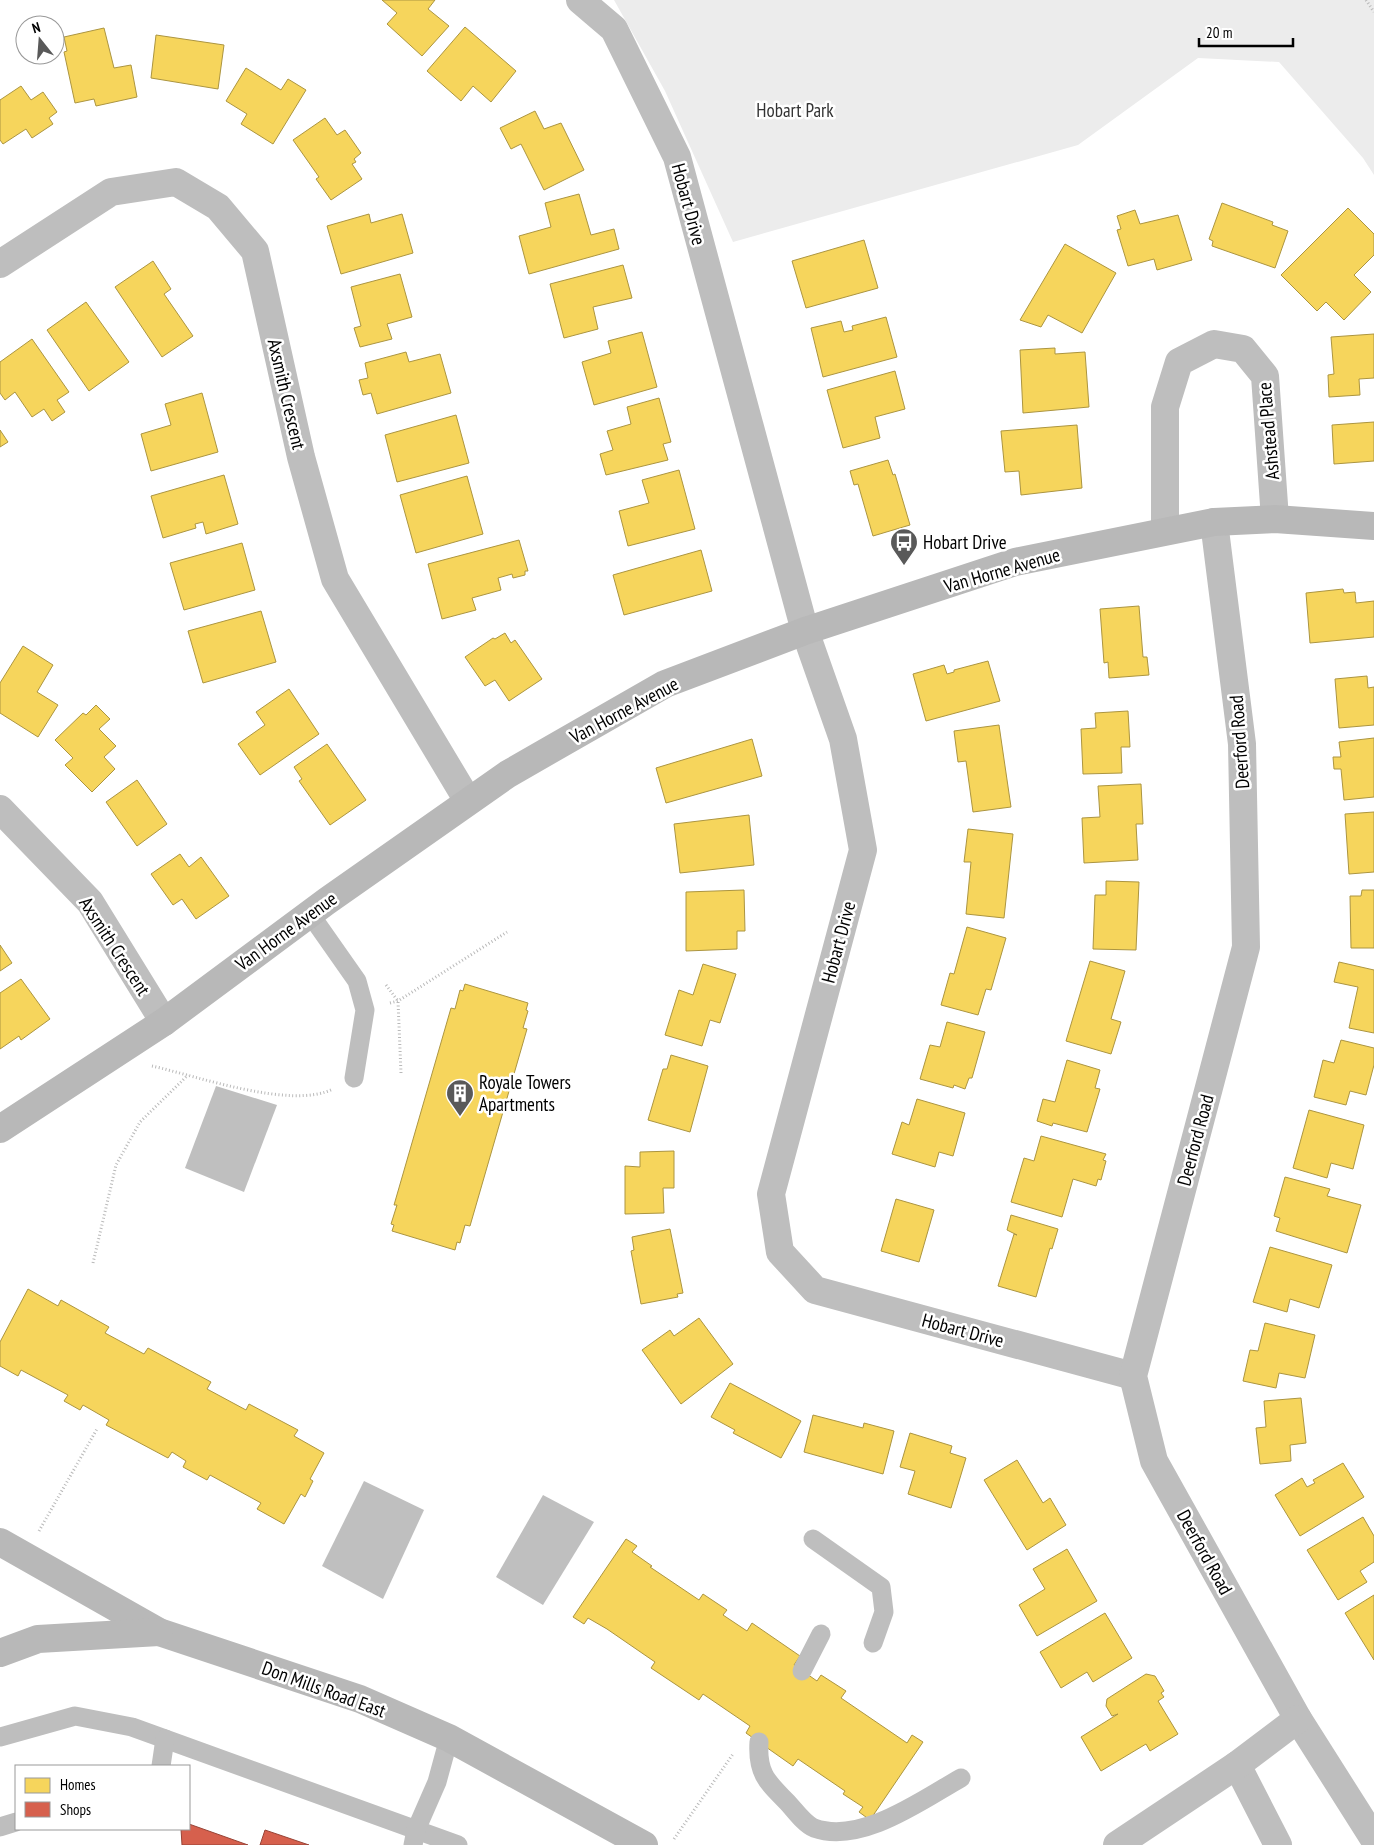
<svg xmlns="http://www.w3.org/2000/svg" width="1374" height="1845" viewBox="0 0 1374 1845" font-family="'PT Sans Narrow',sans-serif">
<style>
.green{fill:#ececec}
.water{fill:#bfbfbf}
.homes{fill:#f6d55c;stroke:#ac9540}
.shops{fill:#d6604d;stroke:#964336}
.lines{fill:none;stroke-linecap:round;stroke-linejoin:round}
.path{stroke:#b9b9b9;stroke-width:3;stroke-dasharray:1 2.5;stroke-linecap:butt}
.lane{stroke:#bebebe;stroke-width:19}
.street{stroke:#bebebe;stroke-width:28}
.secondary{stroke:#b8b8b8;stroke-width:28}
.labels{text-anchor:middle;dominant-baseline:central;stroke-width:5;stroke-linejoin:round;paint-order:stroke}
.park-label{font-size:19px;fill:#333;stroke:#fff}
.street-label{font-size:19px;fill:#000;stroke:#fff}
.poi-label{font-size:19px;fill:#000;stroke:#fff;text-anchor:start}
</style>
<rect width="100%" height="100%" fill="#fff"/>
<polygon class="green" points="614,0 1374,0 1374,175 1363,158 1279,62 1198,58 1078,145 733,242 665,91"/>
<g class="water">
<polygon points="216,1086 277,1105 244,1192 185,1168"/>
<polygon points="364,1481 424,1510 383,1599 322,1566"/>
<polygon points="543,1495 594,1522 543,1605 496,1577"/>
</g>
<g class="homes">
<polygon points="382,0 435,0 428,9 449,26 422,56 387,24 397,13"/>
<polygon points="465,27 516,71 491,102 473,86 461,101 427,71"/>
<polygon points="104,28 114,68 131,65 137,97 96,106 94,99 75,103 64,52 67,51 64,37"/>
<polygon points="156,35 224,45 218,89 151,78"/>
<polygon points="246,68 281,90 288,79 306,90 273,144 241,124 247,114 226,101"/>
<polygon points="21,86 31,100 43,92 57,112 49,118 53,124 32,138 26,129 3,144 0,140 0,100"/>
<polygon points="535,111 544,129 561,123 584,170 544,190 521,144 511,149 500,128"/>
<polygon points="325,118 337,135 345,130 361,153 354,159 356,162 352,164 362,179 331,200 316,179 319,177 293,140"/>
<polygon points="579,194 591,235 614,229 619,249 529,274 519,236 551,227 545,203"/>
<polygon points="1222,203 1273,222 1272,225 1288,231 1275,268 1212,246 1213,241 1209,239"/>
<polygon points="1348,208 1374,234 1374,255 1354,275 1371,292 1344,320 1326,302 1317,311 1281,275"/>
<polygon points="1135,210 1140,224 1178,215 1192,260 1157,270 1154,259 1128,266 1117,230 1121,229 1117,216"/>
<polygon points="369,214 371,223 402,214 413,253 341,274 327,226"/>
<polygon points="864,240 878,288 806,308 792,261"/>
<polygon points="1065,244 1116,273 1082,333 1048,315 1041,327 1020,320"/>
<polygon points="153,261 171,289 164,294 193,336 162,357 115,287"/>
<polygon points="623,265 632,298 593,307 598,329 564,338 550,284"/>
<polygon points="400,274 412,317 387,324 392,339 360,347 354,328 361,326 351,287"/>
<polygon points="86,302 129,362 89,391 47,330"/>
<polygon points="886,317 897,357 823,377 811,328 841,321 844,332 853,330 852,326"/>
<polygon points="642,332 657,387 594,405 582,362 611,353 608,341"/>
<polygon points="1374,334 1374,378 1359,379 1360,395 1329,397 1328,375 1334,374 1331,337"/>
<polygon points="32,339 69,392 57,400 65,412 52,421 44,409 32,417 15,392 5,400 0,393 0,362"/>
<polygon points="1055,348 1055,354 1085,352 1089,407 1023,413 1020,350"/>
<polygon points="406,352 409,362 440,354 451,393 377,414 371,393 363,395 359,380 368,378 365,363"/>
<polygon points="895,371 905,409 875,417 880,438 843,448 827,390"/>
<polygon points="202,393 218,452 151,471 141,434 171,425 165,404"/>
<polygon points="659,398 671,442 663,444 668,460 606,475 600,454 613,450 607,431 631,424 627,407"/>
<polygon points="456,415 469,463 397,482 385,435"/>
<polygon points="1374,422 1374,461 1334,464 1332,425"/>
<polygon points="1077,425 1082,488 1021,495 1019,471 1005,472 1001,431"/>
<polygon points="0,430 8,442 0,447"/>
<polygon points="888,460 893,475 895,474 910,525 873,536 858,484 854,485 850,471"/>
<polygon points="679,470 695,529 628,546 619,511 649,503 642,480"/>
<polygon points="224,475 238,524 206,534 203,522 195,524 196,528 163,538 151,496"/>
<polygon points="467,476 483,534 416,553 400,495"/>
<polygon points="519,540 528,571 525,571 525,575 513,578 512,574 498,578 501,590 472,598 476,610 442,619 428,564"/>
<polygon points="242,543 255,590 184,610 170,563"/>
<polygon points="701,550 712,591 624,615 613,575"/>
<polygon points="1343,589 1344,593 1355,592 1356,603 1374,601 1374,637 1310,643 1306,593"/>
<polygon points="1139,606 1143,657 1147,657 1149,675 1109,678 1108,662 1104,663 1100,609"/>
<polygon points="261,611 276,662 203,683 188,631"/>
<polygon points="505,633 511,643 515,640 542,679 509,701 495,680 485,686 465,657 493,638 495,639"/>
<polygon points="23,646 53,665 37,692 58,705 38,737 0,713 0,683"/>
<polygon points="988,661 1000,701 926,721 913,674 944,665 947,674 954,672 954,670"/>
<polygon points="1367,676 1368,688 1374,687 1374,725 1339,728 1335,679"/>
<polygon points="289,689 319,734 260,775 238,744 265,725 256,712"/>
<polygon points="96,705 110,719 99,729 116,746 104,757 115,769 92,792 65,765 73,758 55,740 83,713 86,715"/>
<polygon points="1128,711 1130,747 1121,747 1122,773 1083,774 1081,729 1096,728 1095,713"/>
<polygon points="999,725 1011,807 973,812 966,761 958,762 954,731"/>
<polygon points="1374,738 1374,797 1344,800 1341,769 1334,769 1333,757 1341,757 1339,742"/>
<polygon points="752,739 762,776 666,803 656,768"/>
<polygon points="327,744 366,800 330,825 299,781 302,779 294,767"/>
<polygon points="137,780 167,824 137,846 106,802"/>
<polygon points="1141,784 1143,824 1136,824 1138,860 1084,863 1082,818 1100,817 1098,786"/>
<polygon points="1374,812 1374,872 1349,874 1345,814"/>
<polygon points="749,815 754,865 680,873 674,824"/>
<polygon points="968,829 1013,834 1004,918 966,914 971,862 964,862"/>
<polygon points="180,854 189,867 201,857 229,896 196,919 182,899 173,905 151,874"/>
<polygon points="1106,881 1139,882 1136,950 1093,949 1095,895 1106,895"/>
<polygon points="744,890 745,931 737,931 737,949 686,951 686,892"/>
<polygon points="1362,890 1374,890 1374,948 1351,948 1350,896 1361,896"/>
<polygon points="967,927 1006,938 991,990 986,989 978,1015 941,1005 950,973 954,974"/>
<polygon points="0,945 12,963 0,971"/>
<polygon points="1090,961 1125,971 1111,1019 1121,1022 1111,1054 1066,1041"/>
<polygon points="1339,962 1374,970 1374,1033 1349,1028 1358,987 1334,982"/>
<polygon points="703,964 736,974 720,1023 710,1020 702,1046 665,1035 679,990 693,995"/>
<polygon points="21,979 50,1019 21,1040 19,1036 0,1049 0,993"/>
<polygon points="465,984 528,1003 526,1010 528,1011 523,1028 527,1029 470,1226 465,1225 460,1243 457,1242 455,1250 392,1231 394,1225 391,1224 397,1205 394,1205 451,1008 455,1009 460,990 463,991"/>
<polygon points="947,1022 985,1032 972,1078 969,1078 965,1089 954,1085 953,1088 920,1079 930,1045 940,1047"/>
<polygon points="1341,1040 1374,1048 1374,1065 1366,1095 1350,1091 1346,1105 1314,1097 1323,1060 1334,1063"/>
<polygon points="671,1055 708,1066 690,1132 648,1120 663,1069 667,1069"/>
<polygon points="1067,1060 1100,1070 1095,1088 1100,1089 1087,1132 1053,1123 1052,1126 1037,1121 1043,1099 1055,1102"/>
<polygon points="917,1099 965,1113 953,1156 939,1152 935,1167 892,1154 902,1122 909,1125"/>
<polygon points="1309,1110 1364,1125 1353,1169 1331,1163 1327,1178 1293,1168"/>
<polygon points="1041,1136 1106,1154 1103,1160 1106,1161 1101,1180 1098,1179 1096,1186 1073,1179 1062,1217 1011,1202 1024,1158 1034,1161"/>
<polygon points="674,1151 674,1188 663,1188 664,1213 625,1214 625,1166 640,1167 640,1152"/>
<polygon points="1285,1177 1330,1189 1327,1196 1361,1205 1347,1253 1276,1231 1280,1218 1274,1216"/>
<polygon points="896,1199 934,1210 919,1262 881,1251"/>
<polygon points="1011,1215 1058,1229 1052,1249 1050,1248 1036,1297 998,1286 1014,1234 1017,1235 1007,1230"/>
<polygon points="670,1229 683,1293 677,1294 678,1297 641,1304 631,1251 634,1250 632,1237"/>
<polygon points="1270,1247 1332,1265 1319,1308 1290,1299 1287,1312 1253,1302"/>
<polygon points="28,1289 58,1306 61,1300 109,1327 105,1333 144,1354 148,1348 211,1382 207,1389 246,1410 249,1404 298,1430 294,1436 324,1453 310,1479 313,1481 305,1497 301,1494 284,1524 257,1509 261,1503 210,1475 207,1480 183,1467 186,1461 172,1452 168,1458 106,1425 109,1420 83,1405 80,1410 64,1401 68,1395 21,1370 18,1376 0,1366 0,1342"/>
<polygon points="699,1318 733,1364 681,1404 642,1350 670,1330 674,1336"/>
<polygon points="1265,1323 1315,1335 1305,1378 1279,1373 1276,1388 1243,1381 1250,1350 1258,1351"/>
<polygon points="730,1383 801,1421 781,1458 733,1433 735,1430 711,1417"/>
<polygon points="1301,1398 1306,1443 1290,1445 1291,1461 1260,1464 1256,1428 1266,1427 1264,1401"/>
<polygon points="813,1415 863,1428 864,1423 894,1431 883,1474 804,1452"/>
<polygon points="910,1433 952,1446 950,1453 966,1458 951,1508 908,1494 915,1471 900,1467"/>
<polygon points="1017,1460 1043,1503 1050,1498 1066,1525 1027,1550 984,1480"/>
<polygon points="1343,1463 1364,1497 1300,1536 1275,1495 1302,1478 1307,1487 1315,1483 1313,1480"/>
<polygon points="1363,1517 1374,1536 1374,1562 1360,1571 1367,1582 1338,1600 1307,1550"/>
<polygon points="626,1539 637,1546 632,1552 652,1566 650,1567 699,1600 703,1594 727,1610 723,1615 747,1631 752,1623 800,1656 794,1665 817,1681 821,1675 846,1691 841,1698 907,1743 912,1735 923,1742 870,1820 859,1812 863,1807 843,1794 845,1791 798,1759 793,1766 746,1733 750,1726 703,1694 699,1700 651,1668 655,1662 607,1629 588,1618 584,1624 573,1617"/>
<polygon points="1067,1549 1097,1601 1037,1636 1019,1605 1045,1589 1033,1569"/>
<polygon points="1374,1595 1374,1660 1345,1613"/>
<polygon points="1105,1613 1132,1658 1093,1682 1087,1672 1061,1688 1040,1652"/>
<polygon points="1146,1674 1155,1676 1164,1691 1161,1693 1164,1697 1158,1701 1178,1734 1150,1751 1146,1744 1101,1771 1081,1737 1118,1714 1112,1716 1106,1706 1107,1699"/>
</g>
<g class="shops">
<polygon points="189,1824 248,1845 182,1845 181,1829 189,1829"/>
<polygon points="265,1830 309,1845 260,1845"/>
</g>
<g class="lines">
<g class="path">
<polyline points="1366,0 1374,12"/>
<polyline points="386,985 398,1001 401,1073"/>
<polyline points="390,1003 398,1001 507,932"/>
<path d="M152,1066c45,10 139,44 181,23"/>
<polyline points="93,1263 116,1165 140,1122 188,1075"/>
<polyline points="39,1531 97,1429"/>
<polyline points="674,1839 733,1754"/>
</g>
<g class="lane">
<polyline points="310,914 357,981 365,1010 354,1078"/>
<polyline points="813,1539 881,1587 884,1612 873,1643"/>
<polyline points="802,1671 821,1634"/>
<polyline points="0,1737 75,1716 132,1727 458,1845"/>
<path d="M759,1742c-2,30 7,39 27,59 8,8 18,23 28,27 47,17 108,-28 147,-50"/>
<polyline points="161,1766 165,1739"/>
<polyline points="0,1827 16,1822"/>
<polyline points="413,1845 416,1830 437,1782 449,1738"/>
</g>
<g class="street">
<polyline points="580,0 614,29 677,157 805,631 843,739 863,850 771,1194 780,1252 815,1290 1133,1376"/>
<polyline points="0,264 111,192 176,182 218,207 255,251 301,457 335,579 468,801"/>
<polyline points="1214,522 1242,744 1246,947 1133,1376 1154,1461 1298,1719 1374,1839"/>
<polyline points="1165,530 1165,407 1179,362 1214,344 1243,349 1265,376 1275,519"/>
<polyline points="0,809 90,902 164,1022"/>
<polyline points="1237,1765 1278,1845"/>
<polyline points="1117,1845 1237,1765 1298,1719"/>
</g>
<g class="secondary">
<polyline points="0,1129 164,1022 327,901 508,774 665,684 805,631 1015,562 1214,522 1275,519 1374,526"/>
<polyline points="0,1542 159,1632 360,1699 449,1738 644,1845"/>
<polyline points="0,1653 38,1639 159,1632"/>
</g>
</g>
<defs>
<g id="bus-pin" transform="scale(1.4375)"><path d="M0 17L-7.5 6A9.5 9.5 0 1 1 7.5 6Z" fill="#595959" stroke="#fff"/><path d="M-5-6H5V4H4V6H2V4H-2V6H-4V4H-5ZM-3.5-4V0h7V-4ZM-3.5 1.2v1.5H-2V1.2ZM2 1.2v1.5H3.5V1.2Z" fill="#fff"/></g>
<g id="building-pin" transform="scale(1.4375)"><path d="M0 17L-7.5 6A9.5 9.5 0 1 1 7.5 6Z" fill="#595959" stroke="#fff"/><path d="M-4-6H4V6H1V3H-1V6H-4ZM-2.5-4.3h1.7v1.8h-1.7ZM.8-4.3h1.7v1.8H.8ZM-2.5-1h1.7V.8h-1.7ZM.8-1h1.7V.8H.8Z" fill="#fff"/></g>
</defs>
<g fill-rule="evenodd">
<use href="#bus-pin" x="904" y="542"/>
<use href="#building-pin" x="460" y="1093"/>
</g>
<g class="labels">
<g class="park-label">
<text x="795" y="110">Hobart Park</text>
</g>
<g class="street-label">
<text transform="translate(689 204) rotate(75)">Hobart Drive</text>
<text transform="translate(287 394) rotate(77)">Axsmith Crescent</text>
<text transform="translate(1268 431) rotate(-95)">Ashstead Place</text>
<text transform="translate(1002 570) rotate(-16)">Van Horne Avenue</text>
<text transform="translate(624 710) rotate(-28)">Van Horne Avenue</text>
<text transform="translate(1239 742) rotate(-94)">Deerford Road</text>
<text transform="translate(286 931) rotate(-36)">Van Horne Avenue</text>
<text transform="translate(838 942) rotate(-75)">Hobart Drive</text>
<text transform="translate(115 946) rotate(57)">Axsmith Crescent</text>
<text transform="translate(1195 1140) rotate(-75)">Deerford Road</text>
<text transform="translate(963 1330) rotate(15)">Hobart Drive</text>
<text transform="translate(1205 1552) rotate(61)">Deerford Road</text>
<text transform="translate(324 1689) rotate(20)">Don Mills Road East</text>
</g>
<g class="poi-label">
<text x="923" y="542">Hobart Drive</text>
<text x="479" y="1082">Royale Towers<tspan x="479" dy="22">Apartments</tspan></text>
</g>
</g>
<rect x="15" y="1765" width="175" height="65" fill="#ffffff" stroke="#999999"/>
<rect x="25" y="1778" width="25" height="15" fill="#f6d55c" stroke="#999999"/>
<text x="60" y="1790" font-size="15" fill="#000000">Homes</text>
<rect x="25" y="1802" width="25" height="15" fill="#d6604d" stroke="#999999"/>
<text x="60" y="1815" font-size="15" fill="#000000">Shops</text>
<g transform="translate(40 40) rotate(343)"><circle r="24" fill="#ffffff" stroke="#999999"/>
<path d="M0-4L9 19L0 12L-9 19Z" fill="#595959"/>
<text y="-8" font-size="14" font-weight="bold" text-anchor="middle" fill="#000000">N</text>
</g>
<path d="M1199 38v8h94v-8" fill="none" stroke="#000000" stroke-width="2.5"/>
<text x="1206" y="38" font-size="15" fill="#000000" stroke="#ffffff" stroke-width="4" paint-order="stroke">20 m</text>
</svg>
